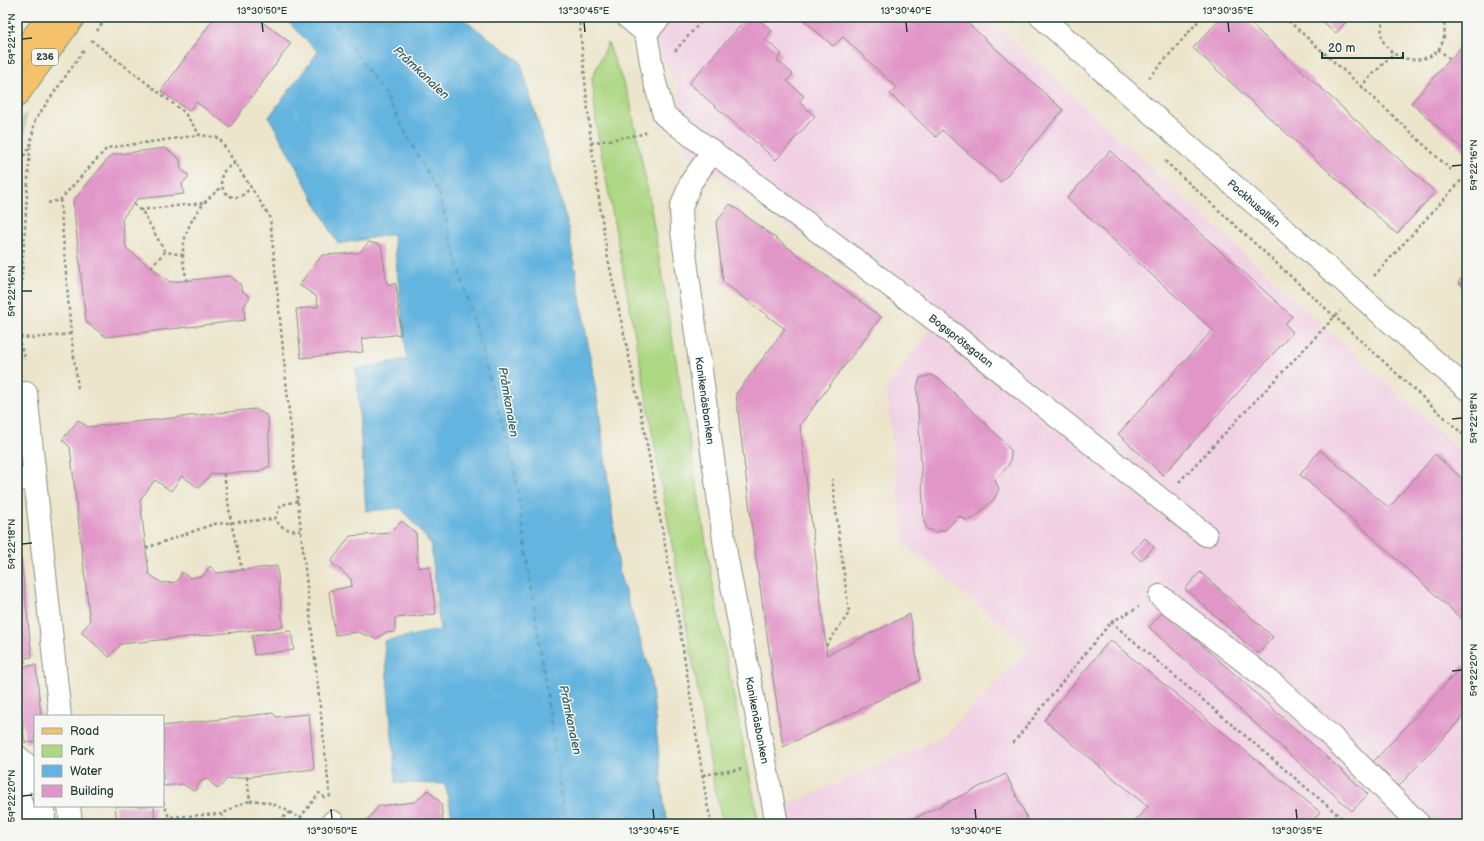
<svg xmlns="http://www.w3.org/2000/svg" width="1484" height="841" viewBox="0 0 1484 841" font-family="'Balsamiq Sans',sans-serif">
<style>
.built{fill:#f1d0e3}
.green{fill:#aed783;stroke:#668a5c}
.water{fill:#64b4df;stroke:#42788a}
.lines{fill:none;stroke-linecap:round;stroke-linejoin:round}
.ferry{stroke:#305b5f;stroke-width:1;stroke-dasharray:5 4;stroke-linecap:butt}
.building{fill:#e196c8}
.minor-casing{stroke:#869180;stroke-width:24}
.major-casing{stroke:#869180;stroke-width:24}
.path{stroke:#869180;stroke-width:2.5;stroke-dasharray:3 3;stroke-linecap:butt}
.minor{stroke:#fff;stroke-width:22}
.major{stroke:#f5c16b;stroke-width:22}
.ticks{fill:none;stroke:#1f3d34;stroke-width:1.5}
.labels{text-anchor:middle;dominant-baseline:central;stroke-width:3;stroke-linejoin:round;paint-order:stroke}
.shield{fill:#f6f6f2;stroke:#60746d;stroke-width:1}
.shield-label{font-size:10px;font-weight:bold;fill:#1f3d34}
.street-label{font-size:11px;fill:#1f3d34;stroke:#f6f6f2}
.water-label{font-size:12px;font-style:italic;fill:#305b5f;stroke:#f6f6f2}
.neatline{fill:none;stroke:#1f3d34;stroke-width:1.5}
.ticks-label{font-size:10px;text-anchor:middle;fill:#1f3d34}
</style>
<rect width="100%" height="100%" fill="#f6f6f2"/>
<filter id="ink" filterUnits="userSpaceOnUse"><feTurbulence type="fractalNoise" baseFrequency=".025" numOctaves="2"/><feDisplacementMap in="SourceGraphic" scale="8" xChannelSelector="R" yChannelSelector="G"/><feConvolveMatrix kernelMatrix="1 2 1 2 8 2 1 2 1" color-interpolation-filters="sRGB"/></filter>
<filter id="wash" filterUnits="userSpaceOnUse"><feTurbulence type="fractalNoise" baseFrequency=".012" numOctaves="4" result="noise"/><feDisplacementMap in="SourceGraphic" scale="16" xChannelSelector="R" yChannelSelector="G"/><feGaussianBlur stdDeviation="0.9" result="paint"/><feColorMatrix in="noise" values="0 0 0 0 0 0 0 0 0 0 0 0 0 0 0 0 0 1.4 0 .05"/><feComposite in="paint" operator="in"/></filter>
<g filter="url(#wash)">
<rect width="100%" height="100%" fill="#ece5cb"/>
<polygon class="built" points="641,17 986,17 1467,457 1467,824 788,824 783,807 943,737 1029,648 904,543 886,388 930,330 685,150 677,82"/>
<g class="green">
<polygon points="608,43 630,101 649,197 719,621 759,824 723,824 716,795 640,362 597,130 592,78"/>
<polygon points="26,114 24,134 17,144 17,126"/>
</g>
<polygon class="water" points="283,17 460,17 520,61 567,222 598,403 620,576 650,670 665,813 669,824 454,824 445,784 396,783 384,641 440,630 431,544 401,508 366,511 356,369 407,359 393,234 338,244 269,117 318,52"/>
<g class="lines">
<polyline class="ferry" points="330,17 387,98 439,195 515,472 562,801 567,824"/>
</g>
<g id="blocks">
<g class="building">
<polygon points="215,17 255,17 291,43 230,127 196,102 189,111 161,91"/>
<polygon points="748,17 756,17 772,31 765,39 782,54 777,60 793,74 787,81 804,96 799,102 815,116 776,160 689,83"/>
<polygon points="800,17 961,17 1063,110 1001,182 942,130 936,137 890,94 897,88 843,37 833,46"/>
<polygon points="1222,17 1243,17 1435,192 1397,234 1193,48"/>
<polygon points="1318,17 1350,17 1336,33"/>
<polygon points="1467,40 1467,153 1411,103"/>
<polygon points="165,148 180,159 181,169 189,176 182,184 184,194 137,199 122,219 126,248 170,282 230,276 241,285 241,290 250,297 244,306 245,320 106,337 86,322 73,201 111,155"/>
<polygon points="1110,151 1292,316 1285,324 1293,332 1163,475 1118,434 1213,330 1067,198"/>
<polygon points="730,204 881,317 800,425 827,655 910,614 920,680 783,747 754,545 736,394 785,329 723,282 716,223"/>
<polygon points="369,242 381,245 387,284 396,284 401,334 361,339 363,352 301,358 296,309 318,307 316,296 299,285 322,255 359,253"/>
<polygon points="1467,272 1467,290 1458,282"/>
<polygon points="931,375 941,380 1005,443 1011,451 1011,456 1009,465 995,480 999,489 995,498 974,518 966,520 959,516 945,530 936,532 927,529 924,521 917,388 920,378"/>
<polygon points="255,409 268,416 270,466 257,472 211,474 199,488 182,476 171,491 155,480 140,500 149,574 162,583 177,582 182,572 190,578 203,576 210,566 217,573 277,566 283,627 121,644 109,657 81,632 90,622 70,447 62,440 78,420 88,427"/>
<polygon points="1320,450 1389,508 1435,454 1467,483 1467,624 1368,533 1300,475"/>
<polygon points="402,521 416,533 418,568 429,566 436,614 395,618 395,632 385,633 376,639 358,632 335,635 329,591 352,586 351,579 331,562 350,536 390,533"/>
<polygon points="1145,538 1154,547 1141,561 1132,552"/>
<polygon points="17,559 21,559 32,657 17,659"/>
<polygon points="1200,572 1273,637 1258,654 1185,589"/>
<polygon points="1164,611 1368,794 1352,811 1149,627"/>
<polygon points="291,631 294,650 254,655 252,635"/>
<polygon points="1110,640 1320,812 1310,824 1128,824 1136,820 1148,807 1044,720"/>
<polygon points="36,665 41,716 35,716 35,742 25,743 17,667"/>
<polygon points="1463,665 1467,669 1467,712 1399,786 1373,762"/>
<polygon points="273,713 276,717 309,714 314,769 227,779 218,789 207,779 201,781 194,791 182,784 163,786 163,726"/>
<polygon points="1006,774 1030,824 903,824"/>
<polygon points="428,790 441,803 443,824 364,824 379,806 415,802"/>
<polygon points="115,806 154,806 155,824 117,824"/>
<polygon points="894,819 896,824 883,824"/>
</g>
</g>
</g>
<g filter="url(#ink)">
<use href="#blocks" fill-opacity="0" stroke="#869180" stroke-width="1"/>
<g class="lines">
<g class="minor-casing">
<g id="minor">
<path id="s1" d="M627,17l19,16 8,46 10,36 279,211 263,209"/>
<path id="s2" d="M1041,17l426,372"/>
<polyline points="646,33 660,17"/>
<path id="s3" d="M713,151l-22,31 -10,26 1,23 44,323 51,270"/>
<polyline points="26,393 60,716"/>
<polyline points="17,479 35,480"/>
<polyline points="1160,596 1276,686 1332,737 1419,824"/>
<polyline points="17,756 25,763 35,782"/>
<polyline points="17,789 22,806 24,824"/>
<polyline points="44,806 44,824"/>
<polyline points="69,806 71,824"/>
<polyline points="332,824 333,822"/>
</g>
</g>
<g class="major-casing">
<g id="major">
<polyline points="17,58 48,17"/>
<polyline points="17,96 74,17"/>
</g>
</g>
<g class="path">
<polyline points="579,17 591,143 607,254 644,428 679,623 707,804 712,824"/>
<polyline points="1008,17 1017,25"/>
<polyline points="1284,17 1361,86 1393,54"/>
<path d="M1385,17c-23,49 73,64 58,0"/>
<polyline points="97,31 106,17"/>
<polyline points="91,40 184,112 200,135"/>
<polyline points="1438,49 1450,59"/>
<polyline points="675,51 705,17"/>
<polyline points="1149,78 1202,17"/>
<polyline points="1361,86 1451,170"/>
<polyline points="591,143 643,134 646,132"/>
<polyline points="30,147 18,337 32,338 71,334"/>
<polyline points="1165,161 1467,438"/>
<path d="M235,163c-3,2 -8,5 -10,7 -9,10 -1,30 13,27 5,-1 9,-6 13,-9"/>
<polyline points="17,166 30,147 35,120 84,50"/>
<polyline points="60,200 71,334 78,388"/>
<polyline points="48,203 60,200 107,148 200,135 219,138 270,217 299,513 330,798"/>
<polyline points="134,204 144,214 165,252"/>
<polyline points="140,210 203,203"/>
<polyline points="151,267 165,252 183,255"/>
<polyline points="1374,276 1467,174"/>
<path d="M187,281c-2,-9 -4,-17 -4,-25 -1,-28 18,-54 39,-69"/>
<polyline points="17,337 26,360"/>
<polyline points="224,474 231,522 242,570"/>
<polyline points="1179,482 1340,311"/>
<path d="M298,501l-17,4 -6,14c7,11 14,11 26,12"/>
<polyline points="146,548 214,524 275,519"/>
<polyline points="1111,622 1342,818 1343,824"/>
<polyline points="826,646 849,613 832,479"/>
<polyline points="17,663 28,661"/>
<polyline points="1013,743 1111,622 1139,607"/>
<polyline points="703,775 742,769"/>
<path d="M247,777l3,24c19,-2 34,8 50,17l19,-25 6,5 -1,1"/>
<polyline points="163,802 169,817"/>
<polyline points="222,814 223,818 229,824"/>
<polyline points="300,818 305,822"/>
<polyline points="162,824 169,817 222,814 240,804 250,801"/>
<polyline points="273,824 291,812"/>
</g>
<use href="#minor" class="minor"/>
<use href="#major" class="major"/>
</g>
</g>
<path class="ticks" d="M262,22l1,10M584,22l1,10M906,22l1,10M1228,22l1,10M22,39l10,-1M1452,166l10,-1M22,291h10M1452,419l10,-1M22,544l10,-1M1452,671l10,-1M22,796l10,-1M331,809l1,10M653,809l1,10M975,809l1,10M1296,809l1,10"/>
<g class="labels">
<rect class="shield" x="32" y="49" width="26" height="16" rx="3"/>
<g class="shield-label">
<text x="45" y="57">236</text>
</g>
<g class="street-label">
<text stroke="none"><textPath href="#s2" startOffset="283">Packhusallén</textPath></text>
<text stroke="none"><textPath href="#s1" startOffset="482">Bogsprötsgatan</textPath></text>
<text stroke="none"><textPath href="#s3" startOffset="260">Kanikenäsbanken</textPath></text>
<text stroke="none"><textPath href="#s3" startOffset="584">Kanikenäsbanken</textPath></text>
</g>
<g class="water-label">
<text transform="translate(421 73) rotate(43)">Pråmkanalen</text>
<text transform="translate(508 402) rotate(80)">Pråmkanalen</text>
<text transform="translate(570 720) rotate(78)">Pråmkanalen</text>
</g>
</g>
<rect width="1484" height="841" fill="none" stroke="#f6f6f2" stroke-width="44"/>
<rect x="34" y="715" width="130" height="92" fill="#f6f6f2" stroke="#a0aca6"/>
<rect x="42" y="728" width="20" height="6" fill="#f5c16b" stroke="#a0aca6"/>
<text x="70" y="735" font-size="12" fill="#1f3d34">Road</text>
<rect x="42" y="745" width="20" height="12" fill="#aed783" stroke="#a0aca6"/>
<text x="70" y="755" font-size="12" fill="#1f3d34">Park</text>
<rect x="42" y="765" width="20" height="12" fill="#64b4df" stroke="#a0aca6"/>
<text x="70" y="775" font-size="12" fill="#1f3d34">Water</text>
<rect x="42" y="785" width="20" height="12" fill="#e196c8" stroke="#a0aca6"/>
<text x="70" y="795" font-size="12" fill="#1f3d34">Building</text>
<path d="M1322 52v6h81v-6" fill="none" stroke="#1f3d34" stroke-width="2"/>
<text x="1328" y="52" font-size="12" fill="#1f3d34" stroke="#f6f6f2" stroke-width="3" paint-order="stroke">20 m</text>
<rect x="22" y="22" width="1440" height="797" class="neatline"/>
<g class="ticks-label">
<text x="262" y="14">13°30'50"E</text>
<text x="584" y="14">13°30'45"E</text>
<text x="906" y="14">13°30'40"E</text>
<text x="1228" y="14">13°30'35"E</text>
<text transform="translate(11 39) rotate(-90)" y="4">59°22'14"N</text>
<text transform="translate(1473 165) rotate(-90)" y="4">59°22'16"N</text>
<text transform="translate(11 291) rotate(-90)" y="4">59°22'16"N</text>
<text transform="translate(1473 418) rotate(-90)" y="4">59°22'18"N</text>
<text transform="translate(11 544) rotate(-90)" y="4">59°22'18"N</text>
<text transform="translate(1473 670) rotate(-90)" y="4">59°22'20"N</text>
<text transform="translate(11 796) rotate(-90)" y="4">59°22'20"N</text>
<text x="332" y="834">13°30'50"E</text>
<text x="654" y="834">13°30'45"E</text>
<text x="976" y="834">13°30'40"E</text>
<text x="1297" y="834">13°30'35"E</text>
</g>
</svg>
